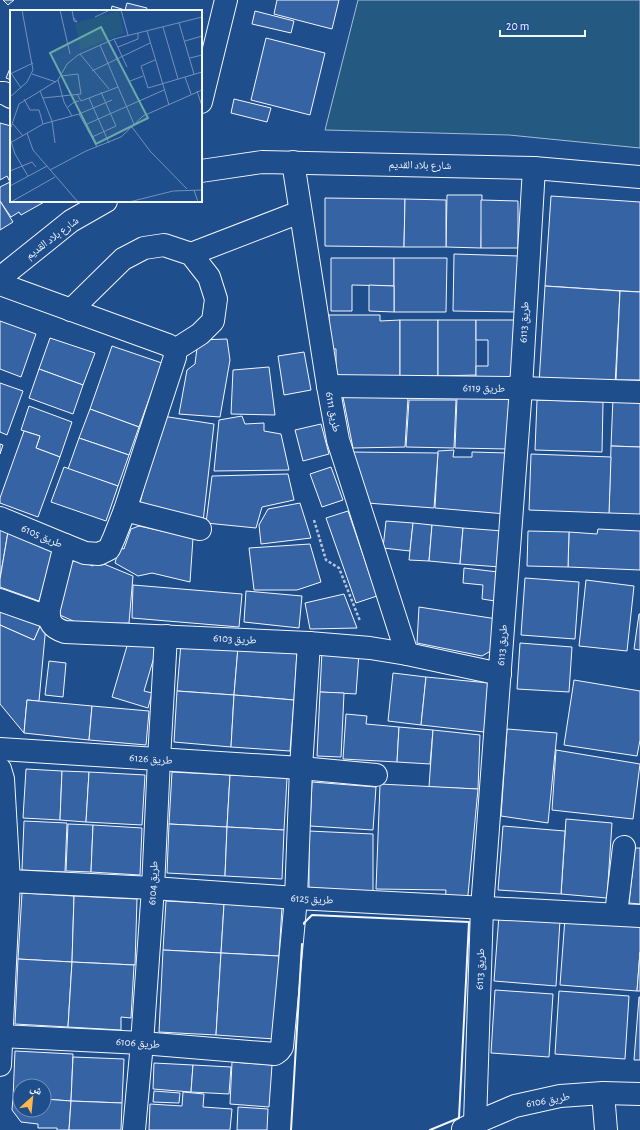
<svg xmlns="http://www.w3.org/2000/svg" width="640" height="1130" viewBox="0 0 640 1130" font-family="'Alegreya Sans','Noto Naskh Arabic',sans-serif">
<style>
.green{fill:#245a82;stroke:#a8bbd7}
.building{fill:#3563a3;stroke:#f2f6ff}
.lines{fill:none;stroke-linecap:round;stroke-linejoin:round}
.minor-casing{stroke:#f2f6ff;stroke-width:24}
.path{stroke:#b3c4dc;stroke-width:2.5;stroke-dasharray:3 2;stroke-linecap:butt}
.minor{stroke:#1f4e8c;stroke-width:22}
.wall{stroke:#f2f6ff;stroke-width:2}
.labels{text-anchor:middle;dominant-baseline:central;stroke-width:3;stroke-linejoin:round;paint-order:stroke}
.street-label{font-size:11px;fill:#f2f6ff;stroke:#1f4e8c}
.inset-road{fill:none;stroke:#7391ba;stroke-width:1}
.view{fill:#6aa9a8;fill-opacity:0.15;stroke:#6aa9a8;stroke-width:2}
.inset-edge{fill:none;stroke:#f2f6ff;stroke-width:2}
</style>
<rect width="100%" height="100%" fill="#1f4e8c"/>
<polygon class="green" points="358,0 640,0 640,148 509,135 325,130"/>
<g class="building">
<polygon points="3,0 14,0 8,5"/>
<polygon points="277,0 339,0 332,29 274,14"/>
<polygon points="127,3 147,8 146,11 111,11 112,6 125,10"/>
<polygon points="255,11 294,21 291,33 252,24"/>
<polygon points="266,38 325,53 310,115 251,100"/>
<polygon points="11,66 11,80 6,78"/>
<polygon points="234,99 271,108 267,122 231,113"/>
<polygon points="0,123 11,126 11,201 46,201 21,215 19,212 11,217 0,201 0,187 10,182 7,176 0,180"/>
<polygon points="447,195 482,195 481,248 446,247"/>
<polygon points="551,196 640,202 640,292 545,286"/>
<polygon points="325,198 405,199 404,247 325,246"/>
<polygon points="405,199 446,200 446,247 404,247"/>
<polygon points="481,200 518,201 518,248 481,248"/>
<polygon points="0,201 13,222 0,230"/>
<polygon points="454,254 519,256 517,312 453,311"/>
<polygon points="331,258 394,258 394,286 352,285 352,311 331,311"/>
<polygon points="394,258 447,258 446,312 394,312"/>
<polygon points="369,285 394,286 394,312 369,311"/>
<polygon points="545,286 620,291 615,385 539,383"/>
<polygon points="620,291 640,292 640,380 616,380"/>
<polygon points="329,315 380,315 380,321 400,320 400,376 336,376 336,349 329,349"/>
<rect x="400" y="320" width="38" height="56"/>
<polygon points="438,320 476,320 476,375 438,376"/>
<polygon points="476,320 517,320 511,378 476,378 476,366 488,366 488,340 476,340"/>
<polygon points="0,321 36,334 21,377 0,369"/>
<polygon points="50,338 95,353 83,385 39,369"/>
<polygon points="227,339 230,360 220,417 179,414 187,370 195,364 198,340"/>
<polygon points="112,346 162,363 139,427 90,409"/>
<polygon points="304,352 311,390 284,395 278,356"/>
<polygon points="269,367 275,415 231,414 233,370"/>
<polygon points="39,369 83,385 73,414 29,398"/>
<polygon points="0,383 23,391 7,435 0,432"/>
<polygon points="343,397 408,398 405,447 353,448"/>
<polygon points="457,398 510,399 508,449 455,448"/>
<polygon points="613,398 640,399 640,447 611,446"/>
<polygon points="409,400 456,400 454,448 406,447"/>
<polygon points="537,400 603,402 602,452 535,450"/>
<polygon points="29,406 72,422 60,457 36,448 40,436 21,430"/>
<polygon points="90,409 139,427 129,455 79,438"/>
<polygon points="162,416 214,424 203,522 139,507"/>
<polygon points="242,416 245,424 264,423 264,431 281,434 289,470 214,471 219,420"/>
<polygon points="321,424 329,454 303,461 295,430"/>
<polygon points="24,431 40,436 36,448 60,457 38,517 0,503 0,498"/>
<polygon points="79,438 129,455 118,486 68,469"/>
<polygon points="0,444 3,445 0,454"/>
<polygon points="611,446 640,447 640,514 609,513"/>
<polygon points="454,450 453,457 472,457 472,452 508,453 506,514 435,508 438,451"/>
<polygon points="350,452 438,453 434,508 367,503"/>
<polygon points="531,454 611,457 609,513 529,510"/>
<polygon points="64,467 118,486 106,521 51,502"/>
<polygon points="331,467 343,500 322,507 310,474"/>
<polygon points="288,474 294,500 262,507 256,528 206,523 212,476"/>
<polygon points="300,503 311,538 261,544 259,525 268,509"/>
<polygon points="348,511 377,596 356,603 326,518"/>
<polygon points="386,521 413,523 410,551 383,548"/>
<polygon points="413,523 432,525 429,561 409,560"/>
<polygon points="432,525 463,528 460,564 429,561"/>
<polygon points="139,526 193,538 190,582 152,573 138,576 115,563 119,548 124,549 131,529"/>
<polygon points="0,528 8,532 0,579"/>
<polygon points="463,528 503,531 500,567 460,564"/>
<polygon points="598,529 640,531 640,570 568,567 569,532 597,534"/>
<polygon points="528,531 569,532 568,567 527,566"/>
<polygon points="8,532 55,548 39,601 0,587 0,579"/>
<polygon points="310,544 321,582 297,590 254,590 249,548"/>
<polygon points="76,560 93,566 94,560 133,576 129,623 80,624 53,612 68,565"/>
<polygon points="464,568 498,572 495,601 482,599 483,585 463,583"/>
<polygon points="525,578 579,582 575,639 521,635"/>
<polygon points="586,580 634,586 627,651 579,646"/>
<polygon points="133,585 242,594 239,627 132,618"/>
<polygon points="246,591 302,596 299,628 244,622"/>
<polygon points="344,594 357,628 310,629 305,603"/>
<polygon points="0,604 42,622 34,640 0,625"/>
<polygon points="419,607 497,619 494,649 482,656 417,643"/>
<polygon points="639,614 640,614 640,650 634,649"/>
<polygon points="42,622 46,625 39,701 27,700 24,733 0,704 0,625 34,640"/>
<polygon points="129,639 157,647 144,691 152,693 148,708 112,697"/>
<polygon points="181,643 238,647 234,695 177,691"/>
<polygon points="520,643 572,647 569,692 517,689"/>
<polygon points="238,647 297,652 294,700 234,695"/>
<polygon points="322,651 359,653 356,694 320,692"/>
<polygon points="49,661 66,663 63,697 45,695"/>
<polygon points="393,673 426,677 421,725 388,721"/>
<polygon points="426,677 489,683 484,732 421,725"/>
<polygon points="574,680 640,691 640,740 637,756 564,745"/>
<polygon points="177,691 234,695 231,747 174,742"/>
<polygon points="320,692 344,693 341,757 317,756"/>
<polygon points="234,695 294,700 290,751 231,747"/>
<polygon points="27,700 92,706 89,740 24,733"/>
<polygon points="92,706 149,711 146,745 89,740"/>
<polygon points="346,714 367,716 366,724 399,727 397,762 343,759"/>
<polygon points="399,727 433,730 430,764 397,762"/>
<polygon points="507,729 557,733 548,823 501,816"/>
<polygon points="433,730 480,735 478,789 429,787"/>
<polygon points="556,750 640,764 633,819 552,810"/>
<polygon points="26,769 62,771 60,820 23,818"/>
<polygon points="62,771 89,772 86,822 60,820"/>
<polygon points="89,772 145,775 142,825 86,822"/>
<polygon points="172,772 230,775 227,827 169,824"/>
<polygon points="230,775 287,778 284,830 227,827"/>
<polygon points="312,782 376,787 373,830 310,826"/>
<polygon points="380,784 478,789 467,905 445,903 446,890 376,889"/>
<polygon points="566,819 612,823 607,898 561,894"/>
<polygon points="24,821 67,823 65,872 22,870"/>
<polygon points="68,824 93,825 91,872 66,871"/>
<polygon points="169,824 227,827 225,876 167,873"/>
<polygon points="93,825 142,828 140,875 91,872"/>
<polygon points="503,826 565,831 561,894 498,890"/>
<polygon points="227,827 284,830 282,879 225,876"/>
<polygon points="309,831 373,834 373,892 309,890"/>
<polygon points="635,848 640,848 640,904 629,903"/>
<polygon points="22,893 74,896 72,962 18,959"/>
<polygon points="74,896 137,899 135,965 72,962"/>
<polygon points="166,901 224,904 221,953 163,950"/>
<polygon points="224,904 282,907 279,956 221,953"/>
<polygon points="499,915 560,920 556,986 494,981"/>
<polygon points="565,918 640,923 640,952 637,991 560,985"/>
<polygon points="163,950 221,953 216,1035 159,1032"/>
<polygon points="640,952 640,991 637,991"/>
<polygon points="221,953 279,956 275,1039 216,1035"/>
<polygon points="18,959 72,962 68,1027 15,1024"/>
<polygon points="72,962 134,965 131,1018 121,1017 121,1030 68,1027"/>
<polygon points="495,990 553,994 549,1057 491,1053"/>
<polygon points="559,991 629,996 625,1059 555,1054"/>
<polygon points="639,997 640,997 640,1060 634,1060"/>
<polygon points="15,1051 73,1054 71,1101 44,1099 44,1086 20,1086 20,1098 13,1098"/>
<polygon points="73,1057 124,1059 122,1103 71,1101"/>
<polygon points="232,1062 272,1065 269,1107 230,1104"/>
<polygon points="154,1063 193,1065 191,1092 153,1089"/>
<polygon points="193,1065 231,1067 229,1094 191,1092"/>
<polygon points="154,1091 180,1093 179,1103 153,1102"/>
<polygon points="183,1092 204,1094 203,1107 232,1109 230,1130 149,1130 150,1104 182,1106"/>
<polygon points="13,1098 20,1098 20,1110 44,1110 44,1099 71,1101 69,1130 57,1130 57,1128 38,1128 38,1124 21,1122 12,1110"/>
<polygon points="71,1101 122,1103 121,1130 69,1130"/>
<polygon points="238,1107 268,1109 267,1130 237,1130"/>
</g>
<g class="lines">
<g class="minor-casing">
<g id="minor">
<polyline points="0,93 4,93 11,97"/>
<polyline points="201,102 226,0"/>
<polyline points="293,162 328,386 338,440 407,654"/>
<polyline points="201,171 262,162 534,168 640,177"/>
<polyline points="191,254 300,212"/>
<polyline points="0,278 71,221 106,201"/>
<polyline points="0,284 168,345 175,350 175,357 125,510 114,538 109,549 99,554 85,553 65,545 0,518"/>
<polyline points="71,310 123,259 144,248 164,245 191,254 209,277 216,299 213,321 200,334 175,350"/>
<polyline points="328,386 521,388 640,392"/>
<polyline points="125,510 200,529"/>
<path d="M65,545l-16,64c-1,13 3,19 16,23l244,11 61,5 37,6 93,20"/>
<polyline points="0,600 48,617"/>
<polyline points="0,749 301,768 376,775"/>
<polyline points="0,769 3,779 9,881 0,1065"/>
<polyline points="0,880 9,881 153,888 296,898 640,916"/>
<polyline points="616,914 624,847"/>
<polyline points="1,1036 142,1043 275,1054 279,1051 282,1047 296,898 301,768 309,643"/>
<polyline points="603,1093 606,1130"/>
<polyline points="475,1123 482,908 521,388 534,168"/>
<polyline points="463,1129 475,1123 515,1106 560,1096 603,1093 640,1094"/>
<polyline points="134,1130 142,1043 153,888 159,759 166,636"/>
</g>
</g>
<polyline class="path" points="314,520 326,560 339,568 360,621"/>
<use href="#minor" class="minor"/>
<g class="wall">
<polyline points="304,924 304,923 312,915 469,922 459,1118 430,1130"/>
<polyline points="291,1130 302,944"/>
</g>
</g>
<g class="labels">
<g class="street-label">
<text transform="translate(420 165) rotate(1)">شارع بلاد القديم</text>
<text transform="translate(52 238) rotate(-37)">شارع بلاد القديم</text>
<text transform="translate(524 322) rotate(-87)">طريق 6113</text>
<text transform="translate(484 388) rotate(1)">طريق 6119</text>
<text transform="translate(333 412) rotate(79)">طريق 6111</text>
<text transform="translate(42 536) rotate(23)">طريق 6105</text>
<text transform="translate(235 639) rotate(3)">طريق 6103</text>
<text transform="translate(502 645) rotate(-86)">طريق 6113</text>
<text transform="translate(151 759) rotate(4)">طريق 6126</text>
<text transform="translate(153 883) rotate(-87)">طريق 6104</text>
<text transform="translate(312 899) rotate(3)">طريق 6125</text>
<text transform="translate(480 969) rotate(-88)">طريق 6113</text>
<text transform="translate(138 1043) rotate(4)">طريق 6106</text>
<text transform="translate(548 1100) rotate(-10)">طريق 6106</text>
</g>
</g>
<g transform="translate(10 10)">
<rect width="192" height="192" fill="#1f4e8c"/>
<path d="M109,1l5,22 -43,17 -6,-27z" fill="#245a82"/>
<path class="inset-road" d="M50,0l10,44M62,0l2,11 3,1 -4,-5M111,0l7,25M85,7l15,-7M169,13l15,51M153,17l15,52M137,21l22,74M104,29l13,28M175,31l17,-5M90,35l34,79M108,37l20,-8v-6M70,44l29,35M180,48l12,-3M145,50l-14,6 7,22 54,-16M82,61l58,-28M1,63l10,15M0,64l23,-11M22,64l24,8M175,67l6,17M48,70l6,22 8,14M120,71l13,-5M30,81l12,30 3,22M187,81l5,15M67,84l4,7 37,-14M0,87l17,-15 6,-12 -11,-60M33,88l38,-4 -3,-20 -17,2M79,88l20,45M14,89l6,11h9l4,14M58,97l6,-5 5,-1M69,104l18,33M3,114l10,12M77,114l77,-34M122,117l18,24 37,38M0,120l9,-26 39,-24 9,-16 11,-9 36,-16 88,-22M17,123l6,17 45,52M82,127l24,-11 -15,-34M0,128l5,16 13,22M0,133l33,-19 36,-10 33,-14M40,160l36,-19 35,-14 22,-21 59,-26M0,161l22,-9 4,5M0,176l37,-20M184,180l4,12M1,192l44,-25M119,192l44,-11 29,-1"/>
<path class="view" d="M91,17l47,91 -52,26 -46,-91z"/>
<rect width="192" height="192" class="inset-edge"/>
</g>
<g transform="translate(32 1098) rotate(27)"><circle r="19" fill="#1f4e8c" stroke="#7391ba"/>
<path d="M0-3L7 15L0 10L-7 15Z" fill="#ffb74d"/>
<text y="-6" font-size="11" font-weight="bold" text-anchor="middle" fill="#f2f6ff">ش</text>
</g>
<path d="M500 30v6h85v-6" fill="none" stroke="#f2f6ff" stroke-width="2"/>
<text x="506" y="30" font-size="12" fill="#f2f6ff" stroke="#1f4e8c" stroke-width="3" paint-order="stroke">20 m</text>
</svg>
